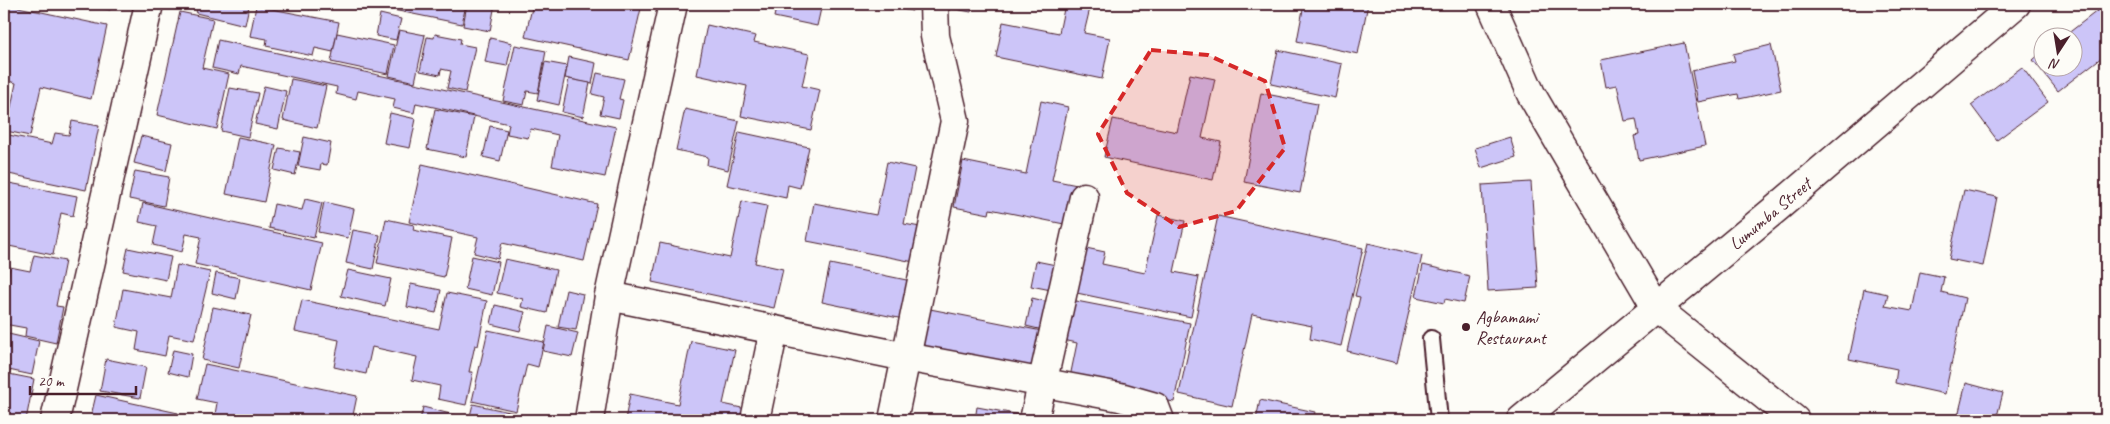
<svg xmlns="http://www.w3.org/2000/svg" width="2110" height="424" viewBox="0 0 2110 424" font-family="Caveat,sans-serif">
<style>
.building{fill:#ccc5f8;stroke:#4a1f2b}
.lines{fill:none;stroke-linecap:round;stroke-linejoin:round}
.service-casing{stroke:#4a1f2b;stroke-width:20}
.minor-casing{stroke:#4a1f2b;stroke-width:31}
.secondary-casing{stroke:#4a1f2b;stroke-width:31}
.service{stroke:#fdfcf7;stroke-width:16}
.minor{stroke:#fdfcf7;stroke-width:28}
.secondary{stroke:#fdfcf7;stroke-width:28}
.marked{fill:#d62828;fill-opacity:0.2;stroke:#d62828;stroke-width:4;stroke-dasharray:10 6;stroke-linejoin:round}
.poi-dot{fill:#4a1f2b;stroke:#fdfcf7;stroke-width:2}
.labels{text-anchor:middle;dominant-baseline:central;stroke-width:4;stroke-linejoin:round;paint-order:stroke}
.street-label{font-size:18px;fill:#4a1f2b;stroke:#fdfcf7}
.poi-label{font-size:18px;fill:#4a1f2b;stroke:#fdfcf7;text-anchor:start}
</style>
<rect width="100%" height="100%" fill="#fdfcf7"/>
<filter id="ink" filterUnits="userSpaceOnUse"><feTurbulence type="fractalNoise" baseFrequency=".02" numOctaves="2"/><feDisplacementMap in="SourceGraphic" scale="10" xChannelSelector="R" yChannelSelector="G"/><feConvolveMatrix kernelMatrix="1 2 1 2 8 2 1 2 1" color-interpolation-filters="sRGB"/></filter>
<g filter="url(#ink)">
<g class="building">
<polygon points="4,4 107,26 91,99 41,87 30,136 6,131 16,83 4,80"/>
<polygon points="82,4 111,4 110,10"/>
<polygon points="198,4 241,4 249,6 245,25 196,13"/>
<polygon points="364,4 466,4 462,24"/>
<polygon points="467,4 495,4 490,31 463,26"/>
<polygon points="533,4 642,4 629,60 525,37"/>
<polygon points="777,4 822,4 817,26 774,17"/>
<polygon points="892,4 913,4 912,11 891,7"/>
<polygon points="945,4 973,4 971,12 944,7"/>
<polygon points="1065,4 1091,4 1084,33 1110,38 1102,79 996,57 1003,22 1059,33"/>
<polygon points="1304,4 1368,4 1358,54 1297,41"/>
<polygon points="2106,4 2106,54 2058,91 2033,60 2042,52 2042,68 2072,68 2072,38 2062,38"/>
<polygon points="256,6 339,22 333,52 315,48 313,56 266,46 267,39 250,36"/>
<polygon points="180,12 213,19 202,68 229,74 217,129 157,115"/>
<polygon points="380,14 401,19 396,40 376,36"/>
<polygon points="707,25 756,36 754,42 809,54 802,86 820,90 811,130 741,116 747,86 697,75"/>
<polygon points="399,30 425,35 415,82 389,76"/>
<polygon points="337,33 394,45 388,74 331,62"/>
<polygon points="435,34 461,39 460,44 475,47 465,92 447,88 451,71 441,69 440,75 420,71 427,37 434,38"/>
<polygon points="490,38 512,43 507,66 485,62"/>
<polygon points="218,40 616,127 605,177 552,166 558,135 531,129 528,138 507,134 509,124 416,103 414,113 393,108 395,99 358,91 356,99 336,94 337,87 241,66 239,74 212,68"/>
<polygon points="1684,43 1705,146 1639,160 1634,136 1639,135 1636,119 1625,121 1617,85 1606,87 1601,60"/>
<polygon points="515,45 546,51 538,93 527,91 524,105 503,101"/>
<polygon points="1771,45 1781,90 1739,99 1738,94 1698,102 1692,71 1735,61 1733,54"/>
<polygon points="1278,50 1342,64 1335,98 1271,84"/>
<polygon points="569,57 596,63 592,84 565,78"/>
<polygon points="545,62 567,66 559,105 537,100"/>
<polygon points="2022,67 2048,102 1997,140 1971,105"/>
<polygon points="597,73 624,79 619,99 623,100 619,118 600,114 604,97 592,94"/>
<polygon points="1190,74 1215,79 1202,138 1221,142 1213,180 1104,157 1113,119 1177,132"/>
<polygon points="291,79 326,86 317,128 283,120"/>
<polygon points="569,79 590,83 583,117 562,112"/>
<polygon points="264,86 286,91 278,129 255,124"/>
<polygon points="230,88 258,93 248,137 221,131"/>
<polygon points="1261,93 1317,104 1300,193 1244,182"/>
<polygon points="1041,101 1068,107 1052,180 1077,185 1069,225 990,209 989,214 954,207 963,161 1026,174"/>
<polygon points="435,109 474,117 466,157 427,149"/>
<polygon points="685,109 739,121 728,170 707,165 708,157 676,150"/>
<polygon points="390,113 416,119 410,148 384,143"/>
<polygon points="72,121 99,126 86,190 4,173 4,134 52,144 55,133 69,135"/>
<polygon points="490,126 507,130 500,161 483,157"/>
<polygon points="739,132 809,147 800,188 788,185 786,198 727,185"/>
<polygon points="141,136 172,143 166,171 134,163"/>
<polygon points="238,137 276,145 264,202 226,194"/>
<polygon points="304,137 331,143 327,165 321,164 320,170 298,166"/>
<polygon points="1510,137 1516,157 1481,168 1475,148"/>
<polygon points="279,148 300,152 295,175 274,170"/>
<polygon points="887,162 915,168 904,224 931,229 924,264 807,241 814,203 876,215"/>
<polygon points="422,164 597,204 584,261 502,243 498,259 474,253 478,237 409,222"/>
<polygon points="135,171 169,177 164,206 129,199"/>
<polygon points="4,182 77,196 73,216 61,213 53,255 4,245"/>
<polygon points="1531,182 1538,288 1488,291 1482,185"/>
<polygon points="1964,190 1997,197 1983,266 1949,259"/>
<polygon points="305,199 322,203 314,238 269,228 274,204 302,210"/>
<polygon points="742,201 767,206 755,263 783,269 774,308 652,282 660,243 730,258"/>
<polygon points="324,202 354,209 348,238 318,232"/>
<polygon points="143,203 322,243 311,290 195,264 201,237 186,234 182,252 153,245 157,226 139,222"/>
<polygon points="1158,215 1185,221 1174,272 1199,277 1191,317 1072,292 1081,247 1105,252 1102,264 1145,273"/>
<polygon points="1218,216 1363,248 1341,346 1310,339 1312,326 1252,314 1232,406 1179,394"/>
<polygon points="386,219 414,225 413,230 452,238 444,277 377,263"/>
<polygon points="353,230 380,235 373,269 346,263"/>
<polygon points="1368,243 1422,256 1397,363 1347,351 1360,297 1355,296"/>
<polygon points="128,248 171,257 166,280 123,271"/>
<polygon points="34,255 65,261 56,306 63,307 56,343 25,336 26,328 4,324 4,302 10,267 30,271"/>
<polygon points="472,256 499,262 492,295 465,289"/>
<polygon points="505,259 556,270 547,313 521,307 523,299 497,293"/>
<polygon points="1036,261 1061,266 1056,291 1031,286"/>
<polygon points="830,264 916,282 908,320 822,302"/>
<polygon points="177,265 210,272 194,340 169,335 165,356 136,350 139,332 116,327 123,289 171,298"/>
<polygon points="1423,265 1470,276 1464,303 1445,299 1444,303 1416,297"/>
<polygon points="348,270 391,279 385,306 341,296"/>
<polygon points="1920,272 1944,277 1941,292 1965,298 1945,394 1895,383 1897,369 1849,359 1864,289 1888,294 1885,306 1912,311"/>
<polygon points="216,273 240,278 236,299 212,293"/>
<polygon points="411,284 441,290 436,313 407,307"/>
<polygon points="566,290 583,294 576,330 558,327"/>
<polygon points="447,293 487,301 478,346 475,345 469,372 473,372 466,405 438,399 440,386 412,380 417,357 372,347 366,374 334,367 339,340 295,331 302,300 439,329"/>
<polygon points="1032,298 1053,303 1047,331 1026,326"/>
<polygon points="1066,299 1190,323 1174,402 1069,382 1077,343 1059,339"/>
<polygon points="495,305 525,312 520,331 491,324"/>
<polygon points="213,307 251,315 239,368 202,360"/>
<polygon points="925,308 1047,332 1040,371 918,346"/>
<polygon points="548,326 578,333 572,357 543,351"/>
<polygon points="488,330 544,342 538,367 527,364 516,411 472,401"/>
<polygon points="4,333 39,341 32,375 4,369"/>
<polygon points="691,341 735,350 723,404 751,410 749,420 625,420 630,394 678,404"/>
<polygon points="173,350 192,354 188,377 168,372"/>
<polygon points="106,359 146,367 140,398 100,391"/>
<polygon points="205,364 357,396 352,420 296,420 273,415 272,420 214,420 217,403 197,399"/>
<polygon points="4,373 34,379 26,420 4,420"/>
<polygon points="1966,383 2003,393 1996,420 1957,420"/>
<polygon points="96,395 178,413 176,420 90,420"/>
<polygon points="1260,400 1315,412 1313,420 1256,420"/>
<polygon points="473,404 546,420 469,420"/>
<polygon points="423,407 462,417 461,420 420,420"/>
<polygon points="977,407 1026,416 1026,420 975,420"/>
</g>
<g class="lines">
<g class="service-casing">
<polyline id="service" points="1431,339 1439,420"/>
</g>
<g class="minor-casing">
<g id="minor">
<polyline points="1491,4 1531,94 1657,309 1795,420"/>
<polyline points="609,296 906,357 1120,397 1155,407 1160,420"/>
<polyline points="55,420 149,4"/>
<polyline points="589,420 609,296 673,4"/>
<polyline points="755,420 774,330"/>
<polyline points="893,420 955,121 935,36 934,4"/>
<polyline points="1034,420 1084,197"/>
</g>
</g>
<g class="secondary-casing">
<polyline id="secondary" points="1521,420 1778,207 2016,4"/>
</g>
<use href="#service" class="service"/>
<use href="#minor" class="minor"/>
<use href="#secondary" class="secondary"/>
</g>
</g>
<path class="marked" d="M1151,50l57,5 57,26 20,67 -49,63 -57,16 -52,-34 -29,-59z"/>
<circle class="poi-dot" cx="1466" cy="327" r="5"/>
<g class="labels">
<g class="street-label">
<text transform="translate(1770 214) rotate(-40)">Lumumba Street</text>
</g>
<g class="poi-label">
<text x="1476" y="317">Agbamami<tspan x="1476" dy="21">Restaurant</tspan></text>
</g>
</g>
<rect width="2110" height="424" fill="none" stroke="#fdfcf7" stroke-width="20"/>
<rect x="10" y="10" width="2090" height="404" fill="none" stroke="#4a1f2b" stroke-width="2" filter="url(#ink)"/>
<g transform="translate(2058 52) rotate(192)"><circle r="24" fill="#fdfcf7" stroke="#b5a4a5"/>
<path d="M0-4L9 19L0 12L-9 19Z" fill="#4a1f2b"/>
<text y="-8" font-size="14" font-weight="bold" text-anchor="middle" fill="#4a1f2b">N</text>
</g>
<path d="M30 386v8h106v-8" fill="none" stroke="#4a1f2b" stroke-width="2.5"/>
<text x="38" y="386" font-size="15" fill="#4a1f2b" stroke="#fdfcf7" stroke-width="4" paint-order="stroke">20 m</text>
</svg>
